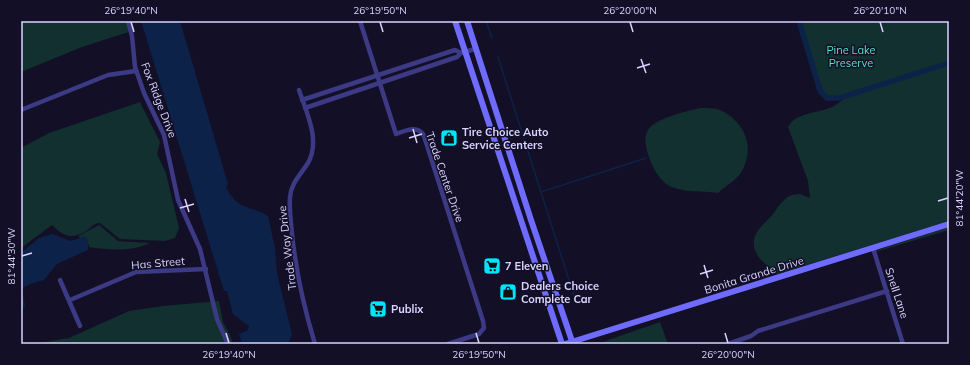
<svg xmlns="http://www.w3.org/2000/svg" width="970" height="365" viewBox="0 0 970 365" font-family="Mulish,sans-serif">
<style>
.green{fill:#12302f}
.water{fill:#0c2248}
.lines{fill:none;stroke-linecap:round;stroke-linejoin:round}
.stream{stroke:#0c2248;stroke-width:1.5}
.canal{stroke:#0c2248;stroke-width:5.5}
.street{stroke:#3d3a85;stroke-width:4.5}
.secondary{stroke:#6f6bff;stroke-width:6}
.ticks{fill:none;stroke:#d9d4ff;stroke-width:1.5}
.labels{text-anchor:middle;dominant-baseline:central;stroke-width:3;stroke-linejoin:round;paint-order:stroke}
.park-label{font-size:11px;fill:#5fe0c0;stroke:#130f26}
.street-label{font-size:11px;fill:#d9d4ff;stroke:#130f26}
.poi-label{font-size:11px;font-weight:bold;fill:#d9d4ff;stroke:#130f26;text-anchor:start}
.neatline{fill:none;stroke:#d9d4ff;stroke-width:1.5}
.ticks-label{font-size:10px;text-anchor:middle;fill:#d9d4ff}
</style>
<rect width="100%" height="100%" fill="#130f26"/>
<g class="green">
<polygon points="21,21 132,21 135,30 82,47 21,72"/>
<path d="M800,21h149v200l-172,53c-9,-10 -20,-13 -23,-28 -2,-15 11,-22 19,-32 7,-9 12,-20 26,-20 3,0 8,3 11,4l-2,-17 -20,-54c9,-16 31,-13 46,-21 5,-3 10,-8 15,-12l-23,7z"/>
<path d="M140,102l20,40 -3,12 9,19 13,55 -4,10 -10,3 -45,-2 -20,-16c-7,0 -9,5 -14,8 -15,9 -23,5 -34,-6l-31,23v-100l28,-15z"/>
<path d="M701,108c6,0 13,0 19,2 24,11 35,36 23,59 -5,11 -17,16 -25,24 -17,-3 -38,1 -53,-10 -8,-7 -13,-17 -16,-26 -3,-9 -6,-19 -1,-27 7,-12 40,-19 53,-22z"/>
<path d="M99,225l19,16 32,2c-18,9 -42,7 -61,4v-2l-11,-9z"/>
<polygon points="949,227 949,230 872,253 872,252"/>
<polygon points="219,301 223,322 230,335 233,344 33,344 69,338 129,311 163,306"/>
<polygon points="660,322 668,344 597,344"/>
</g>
<g class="water">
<path d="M141,21h39l48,163 -2,3c12,24 22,17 42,29l7,32 2,25 15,61 -3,9 -47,1 -3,-10 9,-4 1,-4 -16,-12 -6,-23h-3z"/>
<polygon points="52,234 71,241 85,236 88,240 88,250 57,264 44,280 30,284 22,288 25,306 21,310 21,253 39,238"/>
</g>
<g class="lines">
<g class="stream">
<polyline points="486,21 492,38"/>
<polyline points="498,57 575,299"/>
<polyline points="541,192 646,158"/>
</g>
<polyline class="canal" points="799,21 820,91 827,98 839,98 949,63"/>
<g class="street">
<polyline points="128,21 132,36 135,67 144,93 164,135 178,200 200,249 217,319 228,344"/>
<path d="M360,21l36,113c9,-3 22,-10 28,2l59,185 1,7 -5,6 -31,10"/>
<path d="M299,90c7,21 22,51 9,73 -7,11 -17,20 -18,34 -1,12 1,25 2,37 4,38 12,74 23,110"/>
<polyline points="302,100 455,50 461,53"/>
<polyline points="305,108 457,57 461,53 475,49"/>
<polyline points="21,110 108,75 136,71"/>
<polyline points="873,248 903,344"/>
<polyline points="60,280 80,326"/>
<polyline points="70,300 136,272 206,269"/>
<polyline points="728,344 751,336 758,331 887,291"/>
</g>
<g class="secondary">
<polyline points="455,21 562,344"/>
<polyline points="467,21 531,220 573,344"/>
<polyline points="565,344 949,224"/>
</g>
</g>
<path class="ticks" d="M131,22l3,10M380,22l3,10M630,22l3,10M880,22l3,10M641,59l5,14M637,68l13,-4M413,129l4,14M409,138l13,-4M185,199l4,13M938,201l10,-3M180,208l14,-4M22,256l10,-3M704,265l4,13M700,274l13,-4M226,333l3,10M476,333l3,10M725,333l3,10"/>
<defs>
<g id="shop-square" transform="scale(0.9)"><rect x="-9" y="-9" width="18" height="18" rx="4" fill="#00e5ff" stroke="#130f26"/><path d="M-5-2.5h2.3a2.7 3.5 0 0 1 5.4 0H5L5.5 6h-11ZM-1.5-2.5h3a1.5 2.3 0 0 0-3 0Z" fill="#111"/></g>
<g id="supermarket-square" transform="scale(0.9)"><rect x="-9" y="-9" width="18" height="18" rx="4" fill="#00e5ff" stroke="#130f26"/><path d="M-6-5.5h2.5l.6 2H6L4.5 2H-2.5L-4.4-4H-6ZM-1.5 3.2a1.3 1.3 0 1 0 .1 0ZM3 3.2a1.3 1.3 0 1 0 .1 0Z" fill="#111"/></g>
</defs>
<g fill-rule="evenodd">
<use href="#shop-square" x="449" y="138"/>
<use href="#supermarket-square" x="492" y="266"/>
<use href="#shop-square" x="508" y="292"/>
<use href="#supermarket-square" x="378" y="309"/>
</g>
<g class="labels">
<g class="park-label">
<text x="851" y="50">Pine Lake<tspan x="851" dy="13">Preserve</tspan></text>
</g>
<g class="street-label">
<text transform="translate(159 100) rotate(69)">Fox Ridge Drive</text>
<text transform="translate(445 177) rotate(71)">Trade Center Drive</text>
<text transform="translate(287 248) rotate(-97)">Trade Way Drive</text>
<text transform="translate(158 263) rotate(-5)">Has Street</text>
<text transform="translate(754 275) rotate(-17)">Bonita Grande Drive</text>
<text transform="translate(897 293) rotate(72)">Snell Lane</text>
</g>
<g class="poi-label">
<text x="462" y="132">Tire Choice Auto<tspan x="462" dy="13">Service Centers</tspan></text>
<text x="505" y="266">7 Eleven</text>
<text x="521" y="286">Dealers Choice<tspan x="521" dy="13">Complete Car</tspan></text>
<text x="391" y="309">Publix</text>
</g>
</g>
<rect width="970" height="365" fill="none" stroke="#130f26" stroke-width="44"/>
<rect x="22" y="22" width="926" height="321" class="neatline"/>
<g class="ticks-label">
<text x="131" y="14">26°19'40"N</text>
<text x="380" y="14">26°19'50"N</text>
<text x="630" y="14">26°20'00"N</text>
<text x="880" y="14">26°20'10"N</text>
<text transform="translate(959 198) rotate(-90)" y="4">81°44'20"W</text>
<text transform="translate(11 256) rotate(-90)" y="4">81°44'30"W</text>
<text x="229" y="358">26°19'40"N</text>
<text x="479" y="358">26°19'50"N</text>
<text x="728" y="358">26°20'00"N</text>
</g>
</svg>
